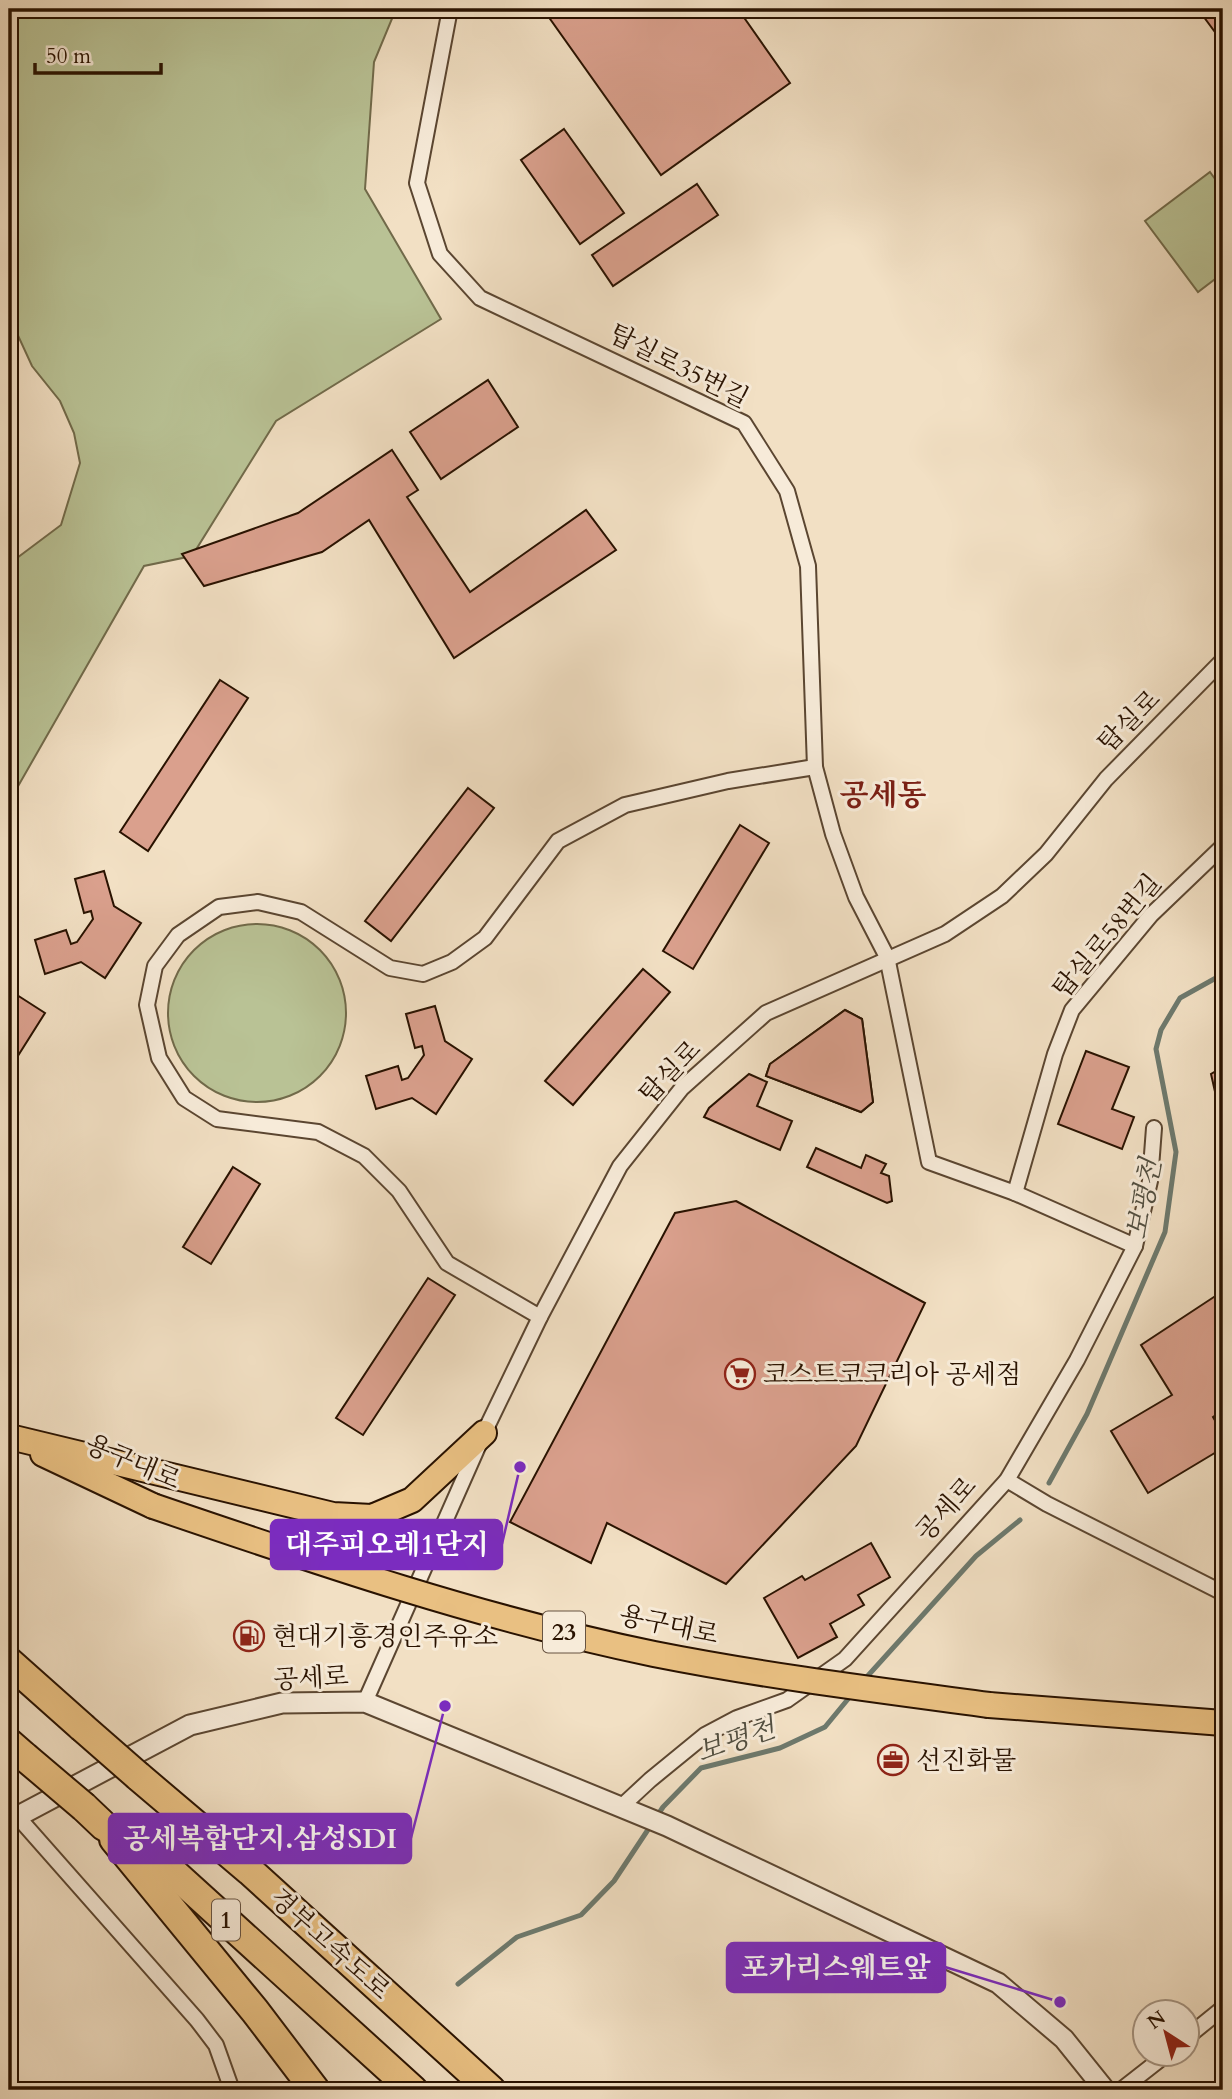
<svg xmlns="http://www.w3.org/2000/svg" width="1232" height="2099" viewBox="0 0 1232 2099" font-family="Cardo,'Noto Serif KR',serif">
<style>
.green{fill:#b9c295;stroke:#716a4a;stroke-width:2}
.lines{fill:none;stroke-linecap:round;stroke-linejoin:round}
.stream{stroke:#6d796d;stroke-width:5}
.building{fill:#daa08d;stroke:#291200;stroke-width:2;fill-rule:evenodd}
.minor-casing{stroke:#5b4631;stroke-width:18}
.tertiary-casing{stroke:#5b4631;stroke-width:23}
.trunk-casing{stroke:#291200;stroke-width:28}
.motorway-casing{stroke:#291200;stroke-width:32}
.minor{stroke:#f7ebd9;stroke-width:14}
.tertiary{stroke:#f7ebd9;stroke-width:19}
.trunk{stroke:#e9c082;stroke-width:24}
.motorway{stroke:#e9c082;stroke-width:28}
.trunk-bridge-casing{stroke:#291200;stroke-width:28;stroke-linecap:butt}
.motorway-bridge-casing{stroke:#291200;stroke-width:32;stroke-linecap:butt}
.trunk-bridge{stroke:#e9c082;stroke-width:24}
.motorway-bridge{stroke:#e9c082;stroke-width:28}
.labels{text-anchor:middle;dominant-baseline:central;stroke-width:6;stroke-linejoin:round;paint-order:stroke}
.shield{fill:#f7ebd9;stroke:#675341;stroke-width:2}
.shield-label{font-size:24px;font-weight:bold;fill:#291200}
.street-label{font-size:26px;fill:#291200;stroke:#f7ebd9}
.poi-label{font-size:26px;fill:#291200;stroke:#f7ebd9;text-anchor:start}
.water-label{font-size:28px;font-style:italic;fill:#514e40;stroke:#f7ebd9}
.quarter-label{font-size:30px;font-weight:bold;fill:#7a1f14;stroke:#f7ebd9}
.leader{fill:none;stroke:#7b2cbf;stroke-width:2.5}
.callout-dot{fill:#7b2cbf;stroke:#f7ebd9;stroke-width:2.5}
.callout{fill:#7b2cbf;stroke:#7b2cbf;stroke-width:2.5}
.callout-label{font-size:28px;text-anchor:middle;font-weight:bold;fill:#fff}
</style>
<rect width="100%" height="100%" fill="#f2e0c4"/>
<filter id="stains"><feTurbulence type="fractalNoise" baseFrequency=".00286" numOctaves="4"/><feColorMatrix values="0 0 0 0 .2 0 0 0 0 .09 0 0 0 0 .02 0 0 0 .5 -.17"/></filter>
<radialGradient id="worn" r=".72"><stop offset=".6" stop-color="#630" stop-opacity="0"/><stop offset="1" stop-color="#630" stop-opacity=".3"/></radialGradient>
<g class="green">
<polygon points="9,9 396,9 374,62 365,189 441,319 276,421 192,556 144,566 9,802 9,564 61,525 80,463 74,433 60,401 32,366 9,316"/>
<polygon points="1210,172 1223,190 1223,273 1198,292 1145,221"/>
<circle cx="257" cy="1013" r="89"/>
</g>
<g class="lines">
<g class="stream">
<polyline points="1049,1483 1087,1414 1165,1232 1176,1152 1156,1049 1161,1030 1180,998 1223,974"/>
<polyline points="864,1680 976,1556 1020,1520"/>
<polyline points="458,1984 517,1937 581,1915 614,1881 663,1807 701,1768 780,1748 825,1727 853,1693"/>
</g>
</g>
<g class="building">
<polygon points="543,9 738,9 790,83 661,175"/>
<polygon points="1198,9 1223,9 1223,43"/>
<polygon points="564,129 624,213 580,244 521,160"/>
<polygon points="697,184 718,215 613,286 592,255"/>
<polygon points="488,380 518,427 441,479 410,432"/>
<polygon points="392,450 418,490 407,497 470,592 586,510 616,550 454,658 369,520 322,552 204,586 182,554 298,513"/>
<polygon points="220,680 248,698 148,851 120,832"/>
<polygon points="468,788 494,808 391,941 365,921"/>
<polygon points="740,825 769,843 693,969 663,951"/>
<polygon points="104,871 114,906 141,923 105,978 81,962 45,974 35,940 66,930 71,944 77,942 93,919 91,911 84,913 75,879"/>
<polygon points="643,969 670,992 573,1105 545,1081"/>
<polygon points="17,995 45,1013 9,1070 9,1008"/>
<polygon points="435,1006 445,1041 472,1059 436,1114 412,1098 376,1109 366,1076 398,1066 402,1080 408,1078 424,1055 422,1046 415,1048 406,1014"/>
<path d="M845,1010l17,9 11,83 -12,10 -95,-36 4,-12zM832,1050l6,26 -28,-11z"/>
<polygon points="845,1010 862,1019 873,1102 861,1112 766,1076 770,1064"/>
<polygon points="1086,1051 1129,1067 1112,1109 1134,1117 1122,1149 1058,1124"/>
<polygon points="1223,1067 1223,1127 1211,1074"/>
<polygon points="749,1074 767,1082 757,1106 792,1121 780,1150 704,1117 709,1108"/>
<polygon points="816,1148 861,1168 866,1155 886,1164 881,1173 889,1176 892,1201 887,1203 807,1167"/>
<polygon points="233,1167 260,1184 211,1264 183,1247"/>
<polygon points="736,1201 925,1303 856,1446 726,1584 607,1523 591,1563 510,1522 675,1213"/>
<polygon points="428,1278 455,1295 363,1435 336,1418"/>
<polygon points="1223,1291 1223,1410 1213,1417 1223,1434 1223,1448 1148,1493 1111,1431 1172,1395 1141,1345"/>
<polygon points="871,1543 890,1577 858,1595 864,1605 830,1624 837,1637 798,1658 764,1598 802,1576 805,1580"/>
</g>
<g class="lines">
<g class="minor-casing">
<g id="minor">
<polyline points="450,9 417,183 440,254 480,298 744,423 787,491 808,566 815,767 833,834 856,897 887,957 929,1162 1015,1193 1135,1246"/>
<polyline points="1015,1193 1055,1054 1072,1010 1151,915 1223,846"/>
<polyline points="540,1317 447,1263 399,1191 364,1156 318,1132 217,1119 184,1098 159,1058 147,1005 155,966 178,935 219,907 258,902 301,912 390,968 423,974 452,962 485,938 558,841 625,805 728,781 815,767"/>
<polyline points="1007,1480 1047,1504 1223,1593"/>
<polyline points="365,1702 484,1433 540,1317 620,1166 682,1088 766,1013 945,934 1002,896 1046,854 1106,779 1223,660"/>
<polyline points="622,1806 650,1780 705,1735 737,1718 787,1700 845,1659 1007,1480 1077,1360 1135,1246 1150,1181 1154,1128"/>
<polyline points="17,1816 197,2020 216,2045 232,2090"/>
<polyline points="1186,2038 1223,2008"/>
<polyline points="1121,2090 1167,2054"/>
</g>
</g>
<g class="tertiary-casing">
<polyline id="tertiary" points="9,1821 190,1725 282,1703 365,1702 667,1826 998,1983 1064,2039 1105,2090"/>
</g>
<g class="trunk-casing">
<g id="trunk">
<polyline points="10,1437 333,1515 372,1517 412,1500 484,1433"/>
<polyline points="43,1454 153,1506"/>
<polyline points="989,1705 1223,1723"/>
</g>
</g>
<g class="motorway-casing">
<g id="motorway">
<polyline points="9,1662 82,1727"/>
<polyline points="9,1743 25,1757"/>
<polyline points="138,1776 250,1871 491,2090"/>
<polyline points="84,1807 104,1826 154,1855 413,2090"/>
<polyline points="114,1839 255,2011 315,2090"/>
</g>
</g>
<use href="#minor" class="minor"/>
<use href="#tertiary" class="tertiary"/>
<use href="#trunk" class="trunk"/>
<use href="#motorway" class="motorway"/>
<g class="trunk-bridge-casing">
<path id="trunk-bridge" d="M153,1506c164,56 331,113 501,148 111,22 223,36 335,51"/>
</g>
<g class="motorway-bridge-casing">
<g id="motorway-bridge">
<polyline points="82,1727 138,1776"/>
<polyline points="25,1757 84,1807"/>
</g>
</g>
<use href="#trunk-bridge" class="trunk-bridge"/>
<use href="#motorway-bridge" class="motorway-bridge"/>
</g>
<defs>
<g id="supermarket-ring" transform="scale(1.575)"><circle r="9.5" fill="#f7ebd9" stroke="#8f2418" stroke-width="1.5"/><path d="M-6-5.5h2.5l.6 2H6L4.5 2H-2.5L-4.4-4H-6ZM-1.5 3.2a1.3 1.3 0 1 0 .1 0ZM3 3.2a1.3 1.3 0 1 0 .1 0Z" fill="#8f2418"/></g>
<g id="fuel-ring" transform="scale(1.575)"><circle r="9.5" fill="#f7ebd9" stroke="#8f2418" stroke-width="1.5"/><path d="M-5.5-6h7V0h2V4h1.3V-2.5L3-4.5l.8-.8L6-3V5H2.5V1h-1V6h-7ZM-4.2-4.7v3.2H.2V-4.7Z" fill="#8f2418"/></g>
<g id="office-ring" transform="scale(1.575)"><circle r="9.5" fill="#f7ebd9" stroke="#8f2418" stroke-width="1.5"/><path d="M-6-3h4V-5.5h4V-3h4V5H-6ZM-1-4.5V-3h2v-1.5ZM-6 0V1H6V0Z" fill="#8f2418"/></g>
</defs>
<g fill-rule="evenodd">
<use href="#supermarket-ring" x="740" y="1374"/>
<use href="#fuel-ring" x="249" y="1636"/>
<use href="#office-ring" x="893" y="1760"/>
</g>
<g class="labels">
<g class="shield">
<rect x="543" y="1611.5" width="42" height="41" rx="5"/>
<rect x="212" y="1899.5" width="28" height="41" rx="5"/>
</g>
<g class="shield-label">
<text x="564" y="1632">23</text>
<text x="226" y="1920">1</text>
</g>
<g class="street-label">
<text transform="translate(679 366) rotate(27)">탑실로35번길</text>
<text transform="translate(1129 721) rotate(-45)">탑실로</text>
<text transform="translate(1107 936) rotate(-50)">탑실로58번길</text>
<text transform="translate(670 1072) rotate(-46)">탑실로</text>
<text transform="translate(133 1462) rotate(23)">용구대로</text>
<text transform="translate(946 1509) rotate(-48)">공세로</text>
<text transform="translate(669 1625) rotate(12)">용구대로</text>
<text transform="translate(311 1678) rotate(-3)">공세로</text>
<text transform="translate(330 1944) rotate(42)">경부고속도로</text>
</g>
<g class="poi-label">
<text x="763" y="1374">코스트코코리아 공세점</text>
<text x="272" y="1636">현대기흥경인주유소</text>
<text x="916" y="1760">선진화물</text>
</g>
<g class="water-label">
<text transform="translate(1144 1199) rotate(-79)">보평천</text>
<text transform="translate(736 1740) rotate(-19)">보평천</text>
</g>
<g class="quarter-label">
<text x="883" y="795">공세동</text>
</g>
</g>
<path class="leader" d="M520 1467L502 1544M445 1706L411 1838M1060 2002L945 1967"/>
<g class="callout-dot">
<circle cx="520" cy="1467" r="7"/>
<circle cx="445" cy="1706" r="7"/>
<circle cx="1060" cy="2002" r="7"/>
</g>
<g class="callout">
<rect x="271" y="1520" width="231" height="49" rx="7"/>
<rect x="109" y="1814" width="302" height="49" rx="7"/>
<rect x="727" y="1943" width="218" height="49" rx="7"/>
</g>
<g class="callout-label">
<text x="387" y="1554">대주피오레1단지</text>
<text x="260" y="1848">공세복합단지.삼성SDI</text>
<text x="836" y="1977">포카리스웨트앞</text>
</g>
<rect width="1232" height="2099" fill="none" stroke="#f2e0c4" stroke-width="35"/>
<rect x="10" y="10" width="1211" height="2078" fill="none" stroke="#291200" stroke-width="3.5"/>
<rect x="18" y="18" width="1197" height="2064" fill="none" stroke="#291200" stroke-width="2"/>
<g transform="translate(1166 2033) rotate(324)"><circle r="33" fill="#f7ebd9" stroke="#a59482" stroke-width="2"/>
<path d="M0-5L12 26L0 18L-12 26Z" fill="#8f2418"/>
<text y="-10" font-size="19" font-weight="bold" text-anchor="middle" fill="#291200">N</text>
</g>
<path d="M35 63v10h126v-10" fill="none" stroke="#291200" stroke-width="3.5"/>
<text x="46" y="63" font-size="21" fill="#291200" stroke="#f7ebd9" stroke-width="5" paint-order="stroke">50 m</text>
<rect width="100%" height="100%" filter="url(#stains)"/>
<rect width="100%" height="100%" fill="url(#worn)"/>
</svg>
